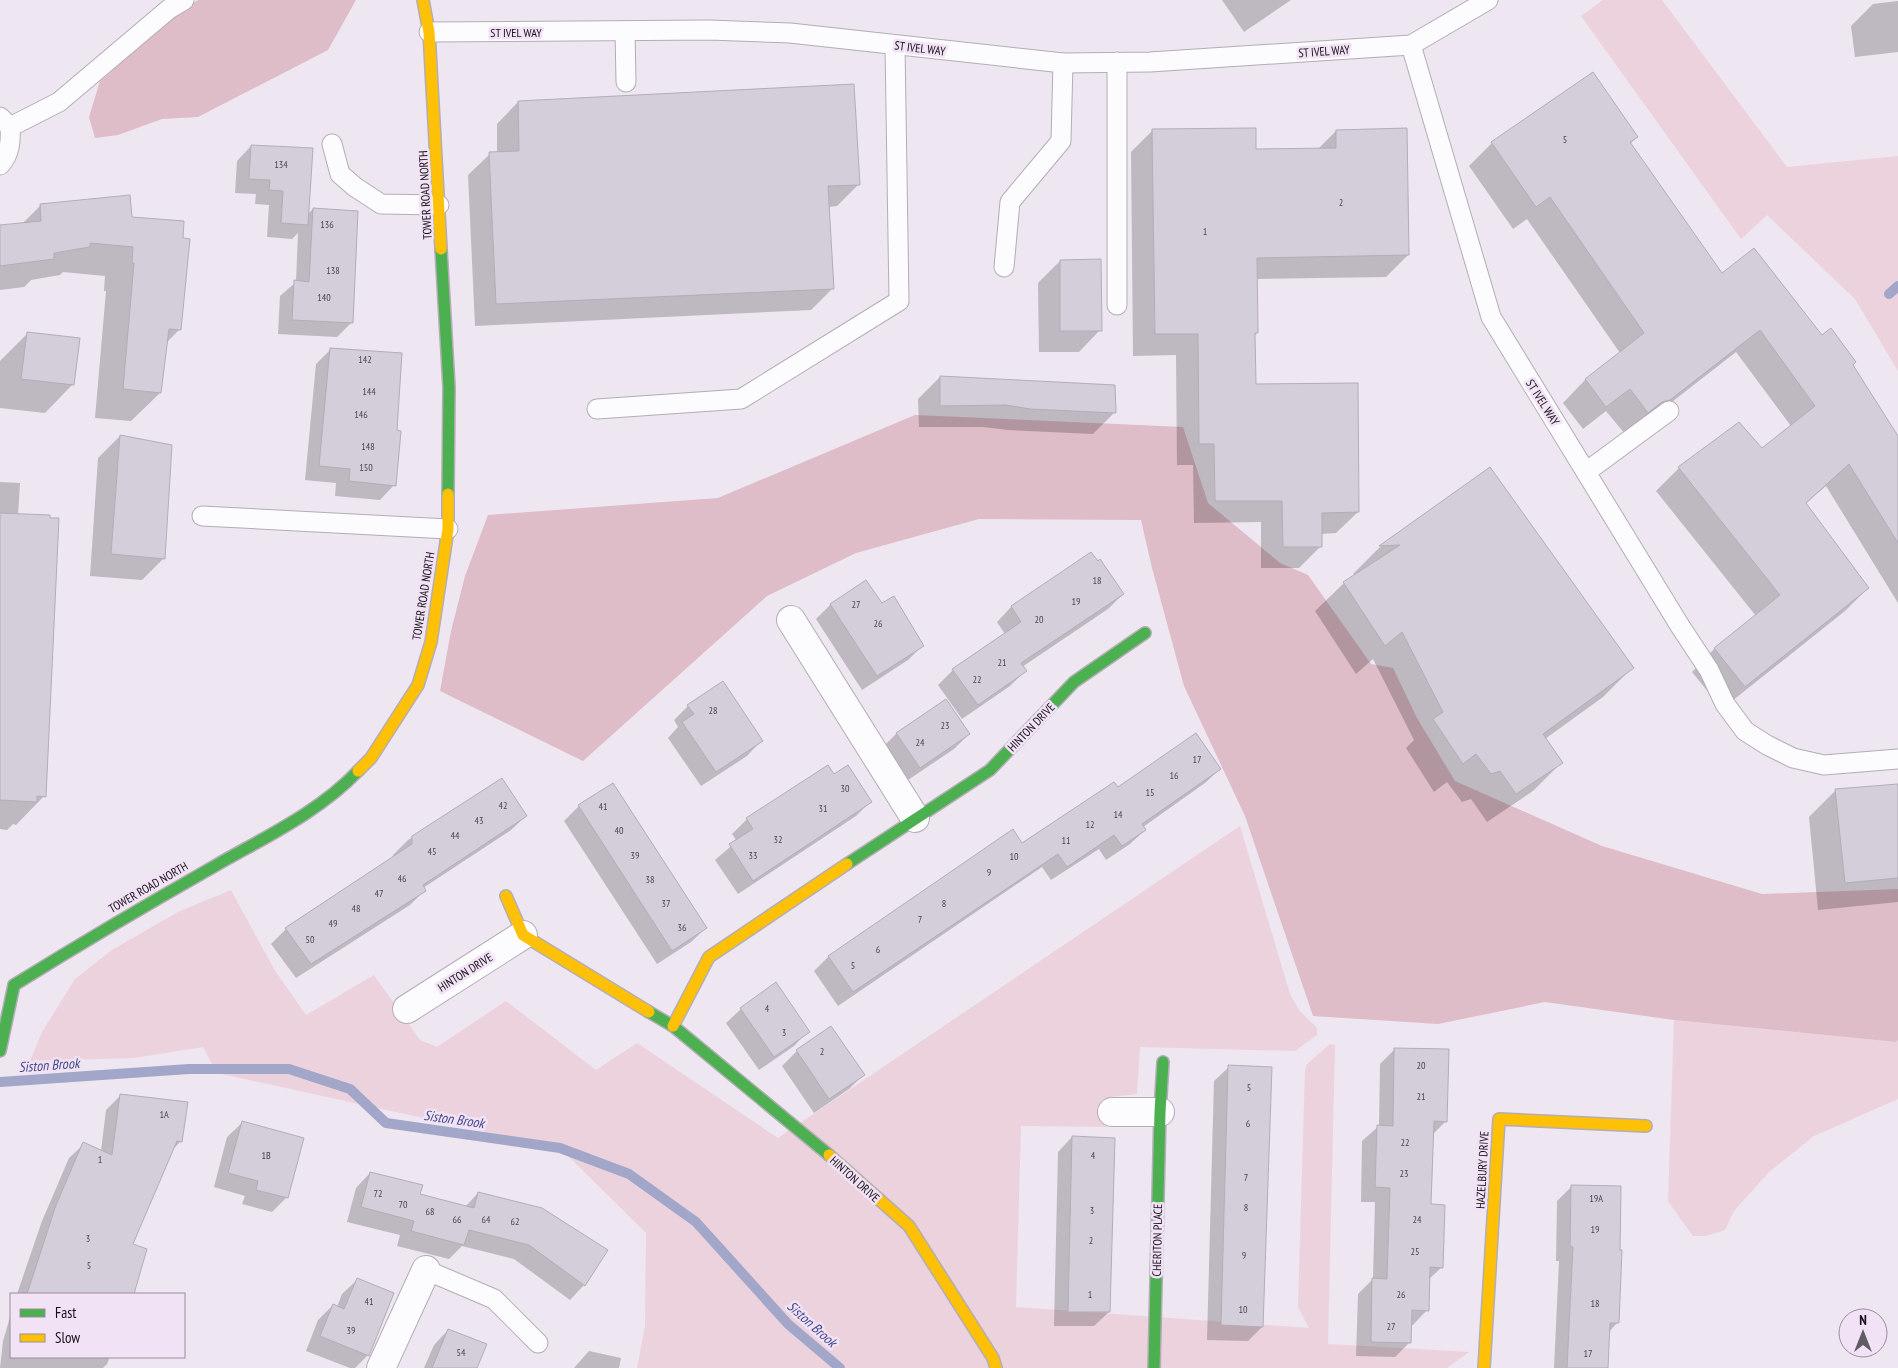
<svg xmlns="http://www.w3.org/2000/svg" width="1898" height="1368" viewBox="0 0 1898 1368" font-family="'PT Sans Narrow',sans-serif">
<style>
.green{fill:#ecd2dc}
.forest{fill:#debcc8}
.shadow{fill:#0003}
.lines{fill:none;stroke-linecap:round;stroke-linejoin:round}
.stream{stroke:#a2a6c8;stroke-width:10}
.building{fill:#d4cedb;stroke:#b2adb6}
.lane-casing{stroke:#b3adb5;stroke-width:21}
.street-casing{stroke:#b3adb5;stroke-width:30}
.fast-casing{stroke:#b3adb5;stroke-width:14}
.slow-casing{stroke:#b3adb5;stroke-width:14}
.lane{stroke:#fcfbfd;stroke-width:19}
.street{stroke:#fcfbfd;stroke-width:28}
.fast{stroke:#4caf50;stroke-width:11}
.slow{stroke:#ffc107;stroke-width:11}
.labels{text-anchor:middle;dominant-baseline:central;stroke-width:5;stroke-linejoin:round;paint-order:stroke}
.number-label{font-size:10px;fill:#48434b}
.street-label{font-size:12px;fill:#161117;stroke:#f1e2f5}
.water-label{font-size:14px;font-style:italic;fill:#434b87;stroke:#f1e2f5}
</style>
<rect width="100%" height="100%" fill="#eee6f1"/>
<g class="green">
<polygon points="1603,0 1662,0 1787,167 1898,156 1898,371 1855,299 1767,215 1741,239 1581,16"/>
<polygon points="1240,826 1290,994 1299,1010 1317,1028 1317,1035 1295,1051 1140,1047 1137,1094 1110,1097 1109,1127 1021,1126 1016,1307 1309,1328 1298,1307 1305,1070 1307,1064 1330,1044 1335,1045 1328,1344 1469,1352 1447,1368 637,1368 645,1326 646,1233 560,1148 217,1073 203,1047 134,1058 30,1061 42,1032 75,979 112,950 178,912 231,890 274,969 306,1015 374,975 420,1040 437,1047 506,1001 596,1070 637,1043 778,1138"/>
<polygon points="1674,1020 1896,1042 1898,1040 1898,1099 1814,1136 1769,1172 1734,1211 1725,1230 1706,1236 1693,1236 1668,1201"/>
</g>
<g class="forest">
<polygon points="198,0 356,0 328,50 198,117 162,119 118,135 95,138 89,117 100,81 110,73 120,61 146,37"/>
<polygon points="915,415 1183,427 1208,503 1280,563 1308,575 1371,664 1393,668 1417,718 1455,781 1602,846 1762,894 1898,889 1898,1040 1896,1042 1674,1020 1545,1002 1438,1024 1313,1016 1245,816 1184,686 1152,568 1141,520 979,519 856,553 767,596 583,761 440,691 451,631 465,576 488,515 718,498"/>
</g>
<g class="shadow">
<polygon points="1222,0 1291,0 1244,32"/>
<polygon points="1898,1 1898,52 1855,57 1851,26 1873,4"/>
<polygon points="518,102 859,184 837,206 828,207 833,288 811,310 475,326 468,175 490,154 497,153 497,124"/>
<polygon points="1153,130 1255,151 1318,149 1336,131 1408,255 1386,277 1256,279 1257,333 1254,336 1255,385 1358,512 1336,533 1321,534 1321,546 1299,568 1261,568 1261,522 1194,523 1193,465 1177,465 1176,355 1133,356 1131,152"/>
<polygon points="1637,137 1630,144 1721,275 1822,337 1851,365 1898,439 1898,603 1826,486 1805,504 1868,588 1845,611 1722,709 1692,672 1714,649 1756,616 1656,491 1679,468 1739,424 1762,450 1791,426 1736,352 1645,423 1625,434 1606,411 1583,429 1563,403 1585,380 1620,353 1527,219 1513,229 1469,166 1492,143"/>
<polygon points="251,146 307,215 313,209 352,322 337,337 278,334 280,296 296,282 298,233 292,239 267,237 269,205 255,204 256,194 235,193 237,161"/>
<polygon points="41,205 131,218 180,329 166,343 160,393 131,421 95,418 106,291 104,291 105,276 63,272 60,275 31,280 24,287 0,290 0,227 22,224"/>
<polygon points="1060,261 1100,330 1079,352 1039,352 1038,283"/>
<polygon points="28,333 73,384 45,413 0,408 0,361"/>
<polygon points="331,349 394,485 380,500 335,496 336,483 305,480 316,364"/>
<polygon points="940,377 1115,412 1093,434 1008,430 983,427 919,427 918,399"/>
<polygon points="120,436 164,558 142,580 90,576 98,458"/>
<polygon points="1490,469 1632,668 1603,697 1545,739 1562,762 1533,791 1487,822 1471,799 1462,802 1447,782 1434,792 1406,748 1414,740 1373,659 1356,674 1315,611 1344,583 1358,574 1353,574 1380,547"/>
<polygon points="0,482 20,483 18,515 44,796 16,825 13,824 7,830 0,829"/>
<polygon points="1091,553 1123,594 1108,609 1022,667 1025,671 1010,686 962,719 938,685 953,670 1005,634 997,622 1011,607"/>
<polygon points="866,582 882,605 893,597 923,645 908,660 862,690 816,619 830,605"/>
<polygon points="688,706 761,741 747,756 701,786 668,738 678,727 674,720"/>
<polygon points="897,733 969,734 954,749 905,782 882,748"/>
<polygon points="827,766 833,776 871,801 856,816 738,894 715,860 737,841 732,834 747,819"/>
<polygon points="1220,769 1205,783 1143,827 1145,830 1130,844 1106,860 1099,849 1051,880 1042,867 838,1006 814,971 828,957 1013,831 1022,844 1118,789"/>
<polygon points="501,779 526,816 511,830 423,888 425,890 410,905 296,978 271,944 286,929 394,857 393,855 408,840"/>
<polygon points="613,784 706,928 691,942 657,964 564,821 579,806"/>
<polygon points="1898,785 1898,902 1818,910 1809,817 1836,790"/>
<polygon points="741,1009 808,1031 794,1046 759,1070 726,1023"/>
<polygon points="831,1028 863,1075 849,1089 814,1113 782,1066 797,1051"/>
<polygon points="1395,1049 1446,1121 1432,1135 1430,1205 1442,1267 1428,1280 1427,1310 1413,1325 1411,1325 1410,1342 1395,1357 1356,1356 1358,1294 1373,1279 1375,1202 1361,1202 1362,1141 1379,1126 1380,1064"/>
<polygon points="1229,1067 1262,1327 1248,1341 1207,1340 1214,1081"/>
<polygon points="121,1095 181,1141 172,1150 131,1245 145,1249 130,1294 17,1294 42,1221 69,1158 84,1144 101,1151 106,1110"/>
<polygon points="242,1123 287,1197 272,1212 242,1204 245,1196 214,1187 227,1137"/>
<polygon points="1072,1137 1109,1312 1094,1326 1054,1326 1058,1152"/>
<polygon points="370,1173 419,1195 465,1207 478,1193 584,1285 570,1300 514,1259 462,1246 449,1259 397,1246 400,1235 347,1222 356,1188"/>
<polygon points="1572,1186 1617,1323 1609,1332 1607,1368 1554,1368 1559,1261 1556,1261 1557,1201"/>
<polygon points="357,1280 368,1355 355,1368 350,1368 306,1351 318,1320 333,1305 337,1307 342,1294"/>
<polygon points="11,1314 11,1357 110,1357 107,1364 103,1368 0,1368 3,1341"/>
<polygon points="448,1330 476,1368 424,1368 434,1345"/>
<polygon points="589,1351 621,1358 619,1368 574,1368"/>
</g>
<g class="lines">
<g class="stream">
<polyline points="1889,294 1898,286"/>
<polyline points="0,1082 189,1069 289,1069 350,1089 386,1123 560,1148 629,1174 696,1222 788,1324 840,1368"/>
</g>
</g>
<g class="building">
<polygon points="1593,72 1638,137 1630,142 1722,273 1754,248 1822,335 1831,328 1856,362 1853,365 1898,436 1898,543 1849,464 1806,503 1869,588 1745,687 1714,648 1780,595 1678,467 1739,422 1762,448 1815,406 1760,330 1670,400 1662,402 1648,413 1630,389 1606,407 1585,379 1644,333 1550,197 1536,207 1491,142"/>
<polygon points="854,84 860,185 828,186 834,289 496,304 489,152 519,151 518,101"/>
<polygon points="1256,128 1256,149 1336,148 1336,130 1407,128 1409,255 1257,258 1258,333 1255,333 1256,384 1358,383 1359,512 1322,513 1322,547 1283,547 1282,501 1215,501 1214,444 1199,444 1198,334 1155,334 1152,129"/>
<polygon points="251,145 313,148 308,225 281,223 283,191 269,190 270,180 249,179"/>
<polygon points="130,195 132,217 184,221 183,238 190,239 181,330 169,329 161,393 123,389 134,263 132,263 133,247 90,243 90,247 54,253 54,259 0,266 0,225 41,221 40,204"/>
<polygon points="313,208 358,211 353,323 292,320 294,280 309,282"/>
<polygon points="1101,259 1102,331 1060,331 1060,260"/>
<polygon points="27,332 80,338 74,385 21,379"/>
<polygon points="330,348 402,353 397,430 401,431 396,486 349,481 350,469 319,466"/>
<polygon points="940,376 1115,385 1116,413 1030,409 1006,405 940,406"/>
<polygon points="120,435 172,445 165,559 111,554"/>
<polygon points="1490,467 1634,668 1543,734 1563,763 1516,794 1500,771 1491,774 1476,754 1463,764 1433,719 1443,712 1402,632 1385,646 1343,582 1400,545 1379,546"/>
<polygon points="0,513 50,515 50,518 59,518 46,797 37,796 37,802 0,800"/>
<polygon points="1091,552 1098,561 1100,559 1124,594 1021,663 1027,671 978,705 952,669 1021,622 1011,606"/>
<polygon points="866,580 882,603 894,596 924,646 877,676 830,604"/>
<polygon points="723,681 763,741 716,772 682,722 694,714 687,705"/>
<polygon points="946,699 970,734 920,768 896,733"/>
<polygon points="1196,733 1221,769 1142,824 1146,830 1122,846 1114,835 1067,867 1058,854 853,992 828,956 1013,829 1022,843 1114,782 1118,787"/>
<polygon points="828,765 834,774 848,765 872,802 753,881 729,844 753,829 746,818"/>
<polygon points="502,778 527,816 423,885 426,891 311,964 285,928 412,844 412,836"/>
<polygon points="613,783 707,928 672,951 578,805"/>
<polygon points="1898,784 1898,878 1845,883 1835,789"/>
<polygon points="776,982 810,1032 774,1057 740,1008"/>
<polygon points="831,1026 865,1075 829,1099 796,1050"/>
<polygon points="1394,1048 1449,1049 1447,1122 1434,1121 1431,1204 1445,1205 1443,1268 1430,1267 1429,1311 1412,1310 1411,1343 1371,1342 1372,1278 1387,1279 1390,1188 1375,1187 1377,1125 1393,1126"/>
<polygon points="1228,1065 1272,1067 1263,1327 1221,1325"/>
<polygon points="120,1094 188,1102 182,1142 177,1141 133,1244 147,1249 134,1294 27,1294 56,1205 83,1142 112,1155"/>
<polygon points="242,1121 304,1138 288,1198 256,1190 258,1181 228,1173"/>
<polygon points="1072,1136 1115,1138 1110,1312 1068,1312"/>
<polygon points="370,1172 423,1185 420,1194 474,1208 478,1192 542,1208 608,1250 585,1286 529,1245 469,1230 464,1245 411,1231 414,1221 361,1207"/>
<polygon points="1571,1185 1621,1186 1620,1250 1622,1250 1619,1323 1610,1323 1608,1368 1567,1368 1573,1247 1570,1246"/>
<polygon points="357,1278 394,1293 369,1356 320,1336 333,1304 344,1309"/>
<polygon points="448,1329 487,1344 477,1368 432,1368"/>
</g>
<g class="lines">
<g class="lane-casing">
<g id="lane">
<polyline points="625,31 626,82"/>
<polyline points="429,32 709,30 790,33 1063,63 1150,62 1411,45 1488,0"/>
<polyline points="1411,45 1491,317 1680,626 1709,670 1725,704 1745,731 1767,745 1793,758 1824,765 1898,759"/>
<path d="M0,117l10,10c1,14 0,27 -10,38"/>
<polyline points="10,127 59,102 169,9 184,0"/>
<polyline points="332,144 340,174 355,187 381,204 439,205"/>
<polyline points="1004,267 1010,202 1061,141 1063,63"/>
<polyline points="1117,305 1117,62"/>
<polyline points="597,409 741,399 899,301 895,45"/>
<polyline points="1586,472 1669,411"/>
<polyline points="202,516 448,529"/>
<polyline points="426,1270 494,1299 538,1343"/>
</g>
</g>
<g class="street-casing">
<g id="street">
<polyline points="791,620 915,818"/>
<polyline points="407,1009 523,935"/>
<polyline points="1112,1112 1160,1112"/>
<polyline points="381,1368 426,1270"/>
</g>
</g>
<g class="fast-casing">
<g id="fast">
<polyline points="441,249 449,387 448,494"/>
<polyline points="847,864 990,770 1074,682 1145,633"/>
<path d="M14,985c66,-41 132,-80 199,-118 50,-29 105,-54 145,-96"/>
<polyline points="649,1012 673,1026 829,1155"/>
<polyline points="0,1051 14,985"/>
<polyline points="1154,1368 1160,1112 1163,1062"/>
</g>
</g>
<g class="slow-casing">
<g id="slow">
<polyline points="423,0 429,32 441,249"/>
<polyline points="358,771 371,758 418,685 431,642 448,529 448,494"/>
<polyline points="506,896 523,935 649,1012"/>
<polyline points="673,1026 709,957 847,864"/>
<polyline points="829,1155 909,1226 993,1358 996,1368"/>
<polyline points="1484,1368 1499,1119 1646,1126"/>
</g>
</g>
<use href="#lane" class="lane"/>
<use href="#street" class="street"/>
<use href="#fast" class="fast"/>
<use href="#slow" class="slow"/>
</g>
<g class="labels">
<g class="number-label">
<text x="1565" y="139">5</text>
<text x="281" y="164">134</text>
<text x="1341" y="202">2</text>
<text x="327" y="224">136</text>
<text x="1205" y="231">1</text>
<text x="333" y="270">138</text>
<text x="324" y="297">140</text>
<text x="365" y="359">142</text>
<text x="369" y="391">144</text>
<text x="361" y="414">146</text>
<text x="368" y="446">148</text>
<text x="366" y="467">150</text>
<text x="1097" y="580">18</text>
<text x="1076" y="601">19</text>
<text x="856" y="604">27</text>
<text x="1039" y="619">20</text>
<text x="878" y="623">26</text>
<text x="1002" y="662">21</text>
<text x="977" y="679">22</text>
<text x="713" y="710">28</text>
<text x="945" y="725">23</text>
<text x="920" y="742">24</text>
<text x="1197" y="759">17</text>
<text x="1174" y="775">16</text>
<text x="845" y="788">30</text>
<text x="1150" y="792">15</text>
<text x="503" y="805">42</text>
<text x="603" y="806">41</text>
<text x="823" y="808">31</text>
<text x="1118" y="814">14</text>
<text x="479" y="820">43</text>
<text x="1090" y="824">12</text>
<text x="619" y="830">40</text>
<text x="455" y="835">44</text>
<text x="778" y="839">32</text>
<text x="1066" y="840">11</text>
<text x="432" y="851">45</text>
<text x="635" y="855">39</text>
<text x="753" y="855">33</text>
<text x="1014" y="856">10</text>
<text x="989" y="872">9</text>
<text x="402" y="878">46</text>
<text x="650" y="879">38</text>
<text x="379" y="893">47</text>
<text x="666" y="903">37</text>
<text x="944" y="903">8</text>
<text x="356" y="908">48</text>
<text x="920" y="919">7</text>
<text x="333" y="923">49</text>
<text x="682" y="927">36</text>
<text x="310" y="939">50</text>
<text x="878" y="949">6</text>
<text x="853" y="965">5</text>
<text x="767" y="1008">4</text>
<text x="784" y="1032">3</text>
<text x="822" y="1051">2</text>
<text x="1421" y="1065">20</text>
<text x="1249" y="1087">5</text>
<text x="1421" y="1096">21</text>
<text x="164" y="1114">1A</text>
<text x="1248" y="1123">6</text>
<text x="1405" y="1142">22</text>
<text x="266" y="1155">1B</text>
<text x="1093" y="1155">4</text>
<text x="100" y="1159">1</text>
<text x="1404" y="1173">23</text>
<text x="1246" y="1177">7</text>
<text x="378" y="1193">72</text>
<text x="1596" y="1198">19A</text>
<text x="403" y="1204">70</text>
<text x="1246" y="1207">8</text>
<text x="1092" y="1210">3</text>
<text x="430" y="1211">68</text>
<text x="457" y="1219">66</text>
<text x="486" y="1219">64</text>
<text x="1417" y="1219">24</text>
<text x="515" y="1221">62</text>
<text x="1595" y="1229">19</text>
<text x="88" y="1238">3</text>
<text x="1091" y="1240">2</text>
<text x="1415" y="1251">25</text>
<text x="1244" y="1255">9</text>
<text x="89" y="1265">5</text>
<text x="1090" y="1294">1</text>
<text x="1401" y="1294">26</text>
<text x="369" y="1301">41</text>
<text x="1595" y="1303">18</text>
<text x="1243" y="1309">10</text>
<text x="1391" y="1326">27</text>
<text x="351" y="1330">39</text>
<text x="461" y="1352">54</text>
<text x="1588" y="1353">17</text>
</g>
<g class="street-label">
<text x="516" y="32">ST IVEL WAY</text>
<text transform="translate(920 48) rotate(7)">ST IVEL WAY</text>
<text transform="translate(1324 51) rotate(-4)">ST IVEL WAY</text>
<text transform="translate(425 195) rotate(-93)">TOWER ROAD NORTH</text>
<text transform="translate(1543 402) rotate(58)">ST IVEL WAY</text>
<text transform="translate(423 596) rotate(-81)">TOWER ROAD NORTH</text>
<text transform="translate(1031 727) rotate(-46)">HINTON DRIVE</text>
<text transform="translate(148 887) rotate(-30)">TOWER ROAD NORTH</text>
<text transform="translate(465 972) rotate(-32)">HINTON DRIVE</text>
<text transform="translate(1482 1170) rotate(-87)">HAZELBURY DRIVE</text>
<text transform="translate(855 1179) rotate(42)">HINTON DRIVE</text>
<text transform="translate(1157 1240) rotate(-89)">CHERITON PLACE</text>
</g>
<g class="water-label">
<text transform="translate(49 1065) rotate(-4)">Siston Brook</text>
<text transform="translate(454 1119) rotate(8)">Siston Brook</text>
<text transform="translate(812 1324) rotate(42)">Siston Brook</text>
</g>
</g>
<rect x="10" y="1293" width="175" height="65" fill="#f1e2f5" stroke="#998e9c"/>
<rect x="20" y="1309" width="25" height="8" fill="#4caf50" stroke="#998e9c"/>
<text x="55" y="1318" font-size="15" fill="#161117">Fast</text>
<rect x="20" y="1334" width="25" height="8" fill="#ffc107" stroke="#998e9c"/>
<text x="55" y="1343" font-size="15" fill="#161117">Slow</text>
<g transform="translate(1863 1333)"><circle r="24" fill="#f1e2f5" stroke="#998e9c"/>
<path d="M0-4L9 19L0 12L-9 19Z" fill="#625c63"/>
<text y="-8" font-size="14" font-weight="bold" text-anchor="middle" fill="#161117">N</text>
</g>
</svg>
